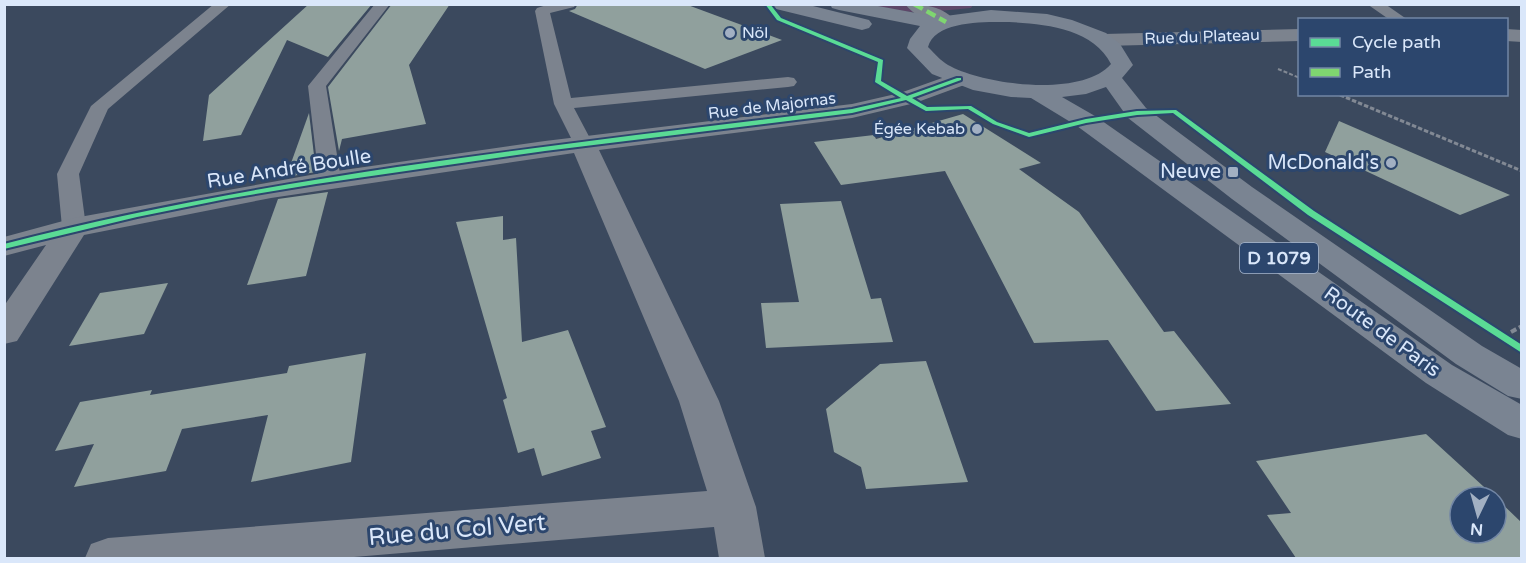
<svg xmlns="http://www.w3.org/2000/svg" width="1526" height="563" viewBox="0 0 1526 563" font-family="'Varela Round',sans-serif">
<style>
.green{fill:#5e4769}
.building{fill:#90a09d}
.lines{fill:none;stroke-linecap:round;stroke-linejoin:round}
.path-far2{stroke:#828994;stroke-width:2;stroke-dasharray:4 2;stroke-linecap:butt}
.path-far1{stroke:#828994;stroke-width:3;stroke-dasharray:4.5 2;stroke-linecap:butt}
.path{stroke:#828994;stroke-width:4;stroke-dasharray:6 3;stroke-linecap:butt}
.lane{fill:#7c838e;fill-rule:evenodd}
.street{fill:#7c838e;fill-rule:evenodd}
.primary{fill:#7a8492;fill-rule:evenodd}
.quiet{stroke:#7fd670;stroke-width:4.5;stroke-dasharray:10 4.5;stroke-linecap:butt}
.cycleway-casing{stroke:#2c466d;stroke-width:4}
.cycleway{fill:#5adb95;fill-rule:evenodd}
.poi-dot{fill:#a2b0c3;stroke:#2c466d;stroke-width:2}
.labels{text-anchor:middle;dominant-baseline:central;stroke-width:6;stroke-linejoin:round;paint-order:stroke}
.far-poi-label{font-size:16px;fill:#dae7fa;stroke:#2c466d;text-anchor:start}
.far-street-label{font-size:16px;fill:#dae7fa;stroke:#2c466d}
.shield{fill:#2c466d;stroke:#a6b7d0;stroke-width:1.5}
.shield-label{font-size:18px;font-weight:bold;fill:#dae7fa}
.poi-label{font-size:20px;fill:#dae7fa;stroke:#2c466d;text-anchor:end}
.street-label{font-size:20px;fill:#dae7fa;stroke:#2c466d}
.near-street-label{font-size:24px;fill:#dae7fa;stroke:#2c466d}
</style>
<rect width="100%" height="100%" fill="#3b495e"/>
<polygon class="green" points="863,5 973,5 971,8 918,13"/>
<g class="building">
<polygon points="309,4 372,4 328,57 287,40 241,135 203,141 209,95"/>
<polygon points="392,4 450,4 409,65 426,124 342,139 339,151 328,87"/>
<polygon points="578,4 685,4 782,40 705,69 569,11 575,9"/>
<polygon points="309,113 316,172 286,177"/>
<polygon points="963,114 1041,163 1019,169 1079,212 1164,332 1174,331 1231,404 1156,411 1108,340 1034,343 945,171 841,185 814,142 874,135 876,139"/>
<polygon points="1339,121 1510,195 1460,215 1325,152"/>
<polygon points="328,192 306,276 247,285 278,199"/>
<polygon points="841,201 871,299 881,298 893,342 766,348 761,303 799,302 780,204"/>
<polygon points="503,216 503,240 516,238 522,342 568,330 606,427 591,431 601,458 542,476 534,448 518,453 503,400 507,398 456,222"/>
<polygon points="168,283 144,334 69,346 100,293"/>
<polygon points="366,353 351,462 251,482 268,415 182,429 166,471 74,487 94,444 55,451 80,402 152,390 150,395 287,373 289,366"/>
<polygon points="926,361 968,482 866,489 861,467 834,452 826,409 880,364"/>
<polygon points="1426,434 1495,497 1460,497 1460,533 1496,533 1496,498 1521,522 1521,558 1296,558 1267,515 1291,513 1256,461"/>
</g>
<g class="lines">
<g class="path-far2">
<polyline points="1278,69 1300,78"/>
<polyline points="1339,94 1344,96"/>
</g>
<polyline class="path-far1" points="1340,95 1522,171"/>
<polyline class="path" points="1511,332 1522,326"/>
<g class="lane">
<polygon points="214,4 231,4 108,109 79,174 86,227 82,232 74,234 66,232 62,227 57,174 91,106"/>
<polygon points="375,4 390,4 326,86 341,180 338,185 330,186 322,185 319,180 308,86"/>
<polygon points="550,4 576,4 574,7 550,13 571,98 788,77 794,78 797,82 794,86 788,87 574,108 593,144 590,148 576,148 554,104 535,11 537,8"/>
<polygon points="1367,4 1385,4 1408,20 1390,20"/>
</g>
<g class="street">
<path d="M905,4c18,0 39,2 51,18l-3,4c-14,4 -39,-10 -48,-22z"/>
<polygon points="1300,29 1300,41 1104,46 1097,44 1094,40 1097,36 1104,34"/>
<polygon points="1506,29 1522,30 1522,42 1506,41"/>
<polygon points="959,72 967,74 970,79 967,84 915,103 852,118 599,150 719,401 756,507 765,558 719,558 714,527 342,558 85,558 91,544 108,538 707,491 679,401 574,153 271,198 84,235 17,341 4,344 4,306 46,245 4,256 4,237 74,218 316,174 545,141 852,104 900,93"/>
</g>
<g class="primary">
<polygon points="770,4 805,4 869,20 872,24 869,28 862,30 772,8"/>
<path d="M830,4h37l71,13 53,-7 56,4 25,6 34,13 14,11 13,21 -11,13 24,30 106,79 230,159 40,23v30l-14,-3 -52,-32 -224,-165 -104,-81 -22,-31 -20,7 -24,3 33,19 357,249 70,40v34l-14,-4 -82,-52 -349,-257 -46,-28 -20,-1 -38,-7 -41,-16 -25,-26 3,-9 10,-13 -81,-16 -7,-2zM1009,22c36,2 84,6 102,42 -29,34 -127,21 -163,1 -7,-4 -14,-12 -20,-18 7,-27 59,-25 81,-25z"/>
</g>
<polyline class="quiet" points="914,4 946,22"/>
<g class="cycleway-casing">
<path id="cycleway" d="M765,4h5l11,14 102,42 -2,21 26,15 50,-18h4v2l-49,18 15,9 44,-1 26,16 32,11 57,-14 51,-8 39,-1 138,101 208,134v8l-214,-138 -135,-102 -36,2 -51,8 -57,14 -36,-13 -25,-15 -42,2 -20,-11 -54,13 -307,38 -229,33 -90,15 -89,18 -133,32v-5c130,-34 261,-57 393,-77 151,-22 303,-40 455,-58l49,-11 -26,-16 3,-20 -101,-42z"/>
</g>
<use href="#cycleway" class="cycleway"/>
</g>
<g class="poi-dot">
<circle cx="730" cy="33" r="6"/>
<circle cx="977" cy="129" r="6"/>
<circle cx="1391" cy="163" r="6"/>
<rect x="1227" y="166" width="12" height="12" rx="3"/>
</g>
<g class="labels">
<g class="far-poi-label">
<text x="742" y="33">Nöl</text>
<text x="965" y="129" text-anchor="end">Égée Kebab</text>
</g>
<g class="far-street-label">
<text transform="translate(1202 37) rotate(-2)">Rue du Plateau</text>
<text transform="translate(772 106) rotate(-7)">Rue de Majornas</text>
</g>
<rect class="shield" x="1240" y="243" width="78" height="30" rx="4.5"/>
<g class="shield-label">
<text x="1279" y="258">D 1079</text>
</g>
<g class="poi-label">
<text x="1379" y="163">McDonald's</text>
<text x="1221" y="172">Neuve</text>
</g>
<g class="street-label">
<text transform="translate(289 169) rotate(-9)">Rue André Boulle</text>
<text transform="translate(1382 332) rotate(36)">Route de Paris</text>
</g>
<g class="near-street-label">
<text transform="translate(457 530) rotate(-5)">Rue du Col Vert</text>
</g>
</g>
<rect width="1526" height="563" fill="none" stroke="#dae7fa" stroke-width="12"/>
<rect x="1298" y="18" width="210" height="78" fill="#2c466d" stroke="#7286a5" stroke-width="1.5"/>
<rect x="1310" y="38" width="30" height="9" fill="#5adb95" stroke="#7286a5" stroke-width="1.5"/>
<text x="1352" y="48" font-size="18" fill="#dae7fa">Cycle path</text>
<rect x="1310" y="68" width="30" height="9" fill="#7fd670" stroke="#7286a5" stroke-width="1.5"/>
<text x="1352" y="78" font-size="18" fill="#dae7fa">Path</text>
<g transform="translate(1478 515) rotate(185)"><circle r="28" fill="#2c466d" stroke="#7286a5" stroke-width="1.5"/>
<path d="M0-4.5L10 22L0 15L-10 22Z" fill="#a2b0c3"/>
<text y="-9" font-size="16" font-weight="bold" text-anchor="middle" fill="#dae7fa">N</text>
</g>
</svg>
